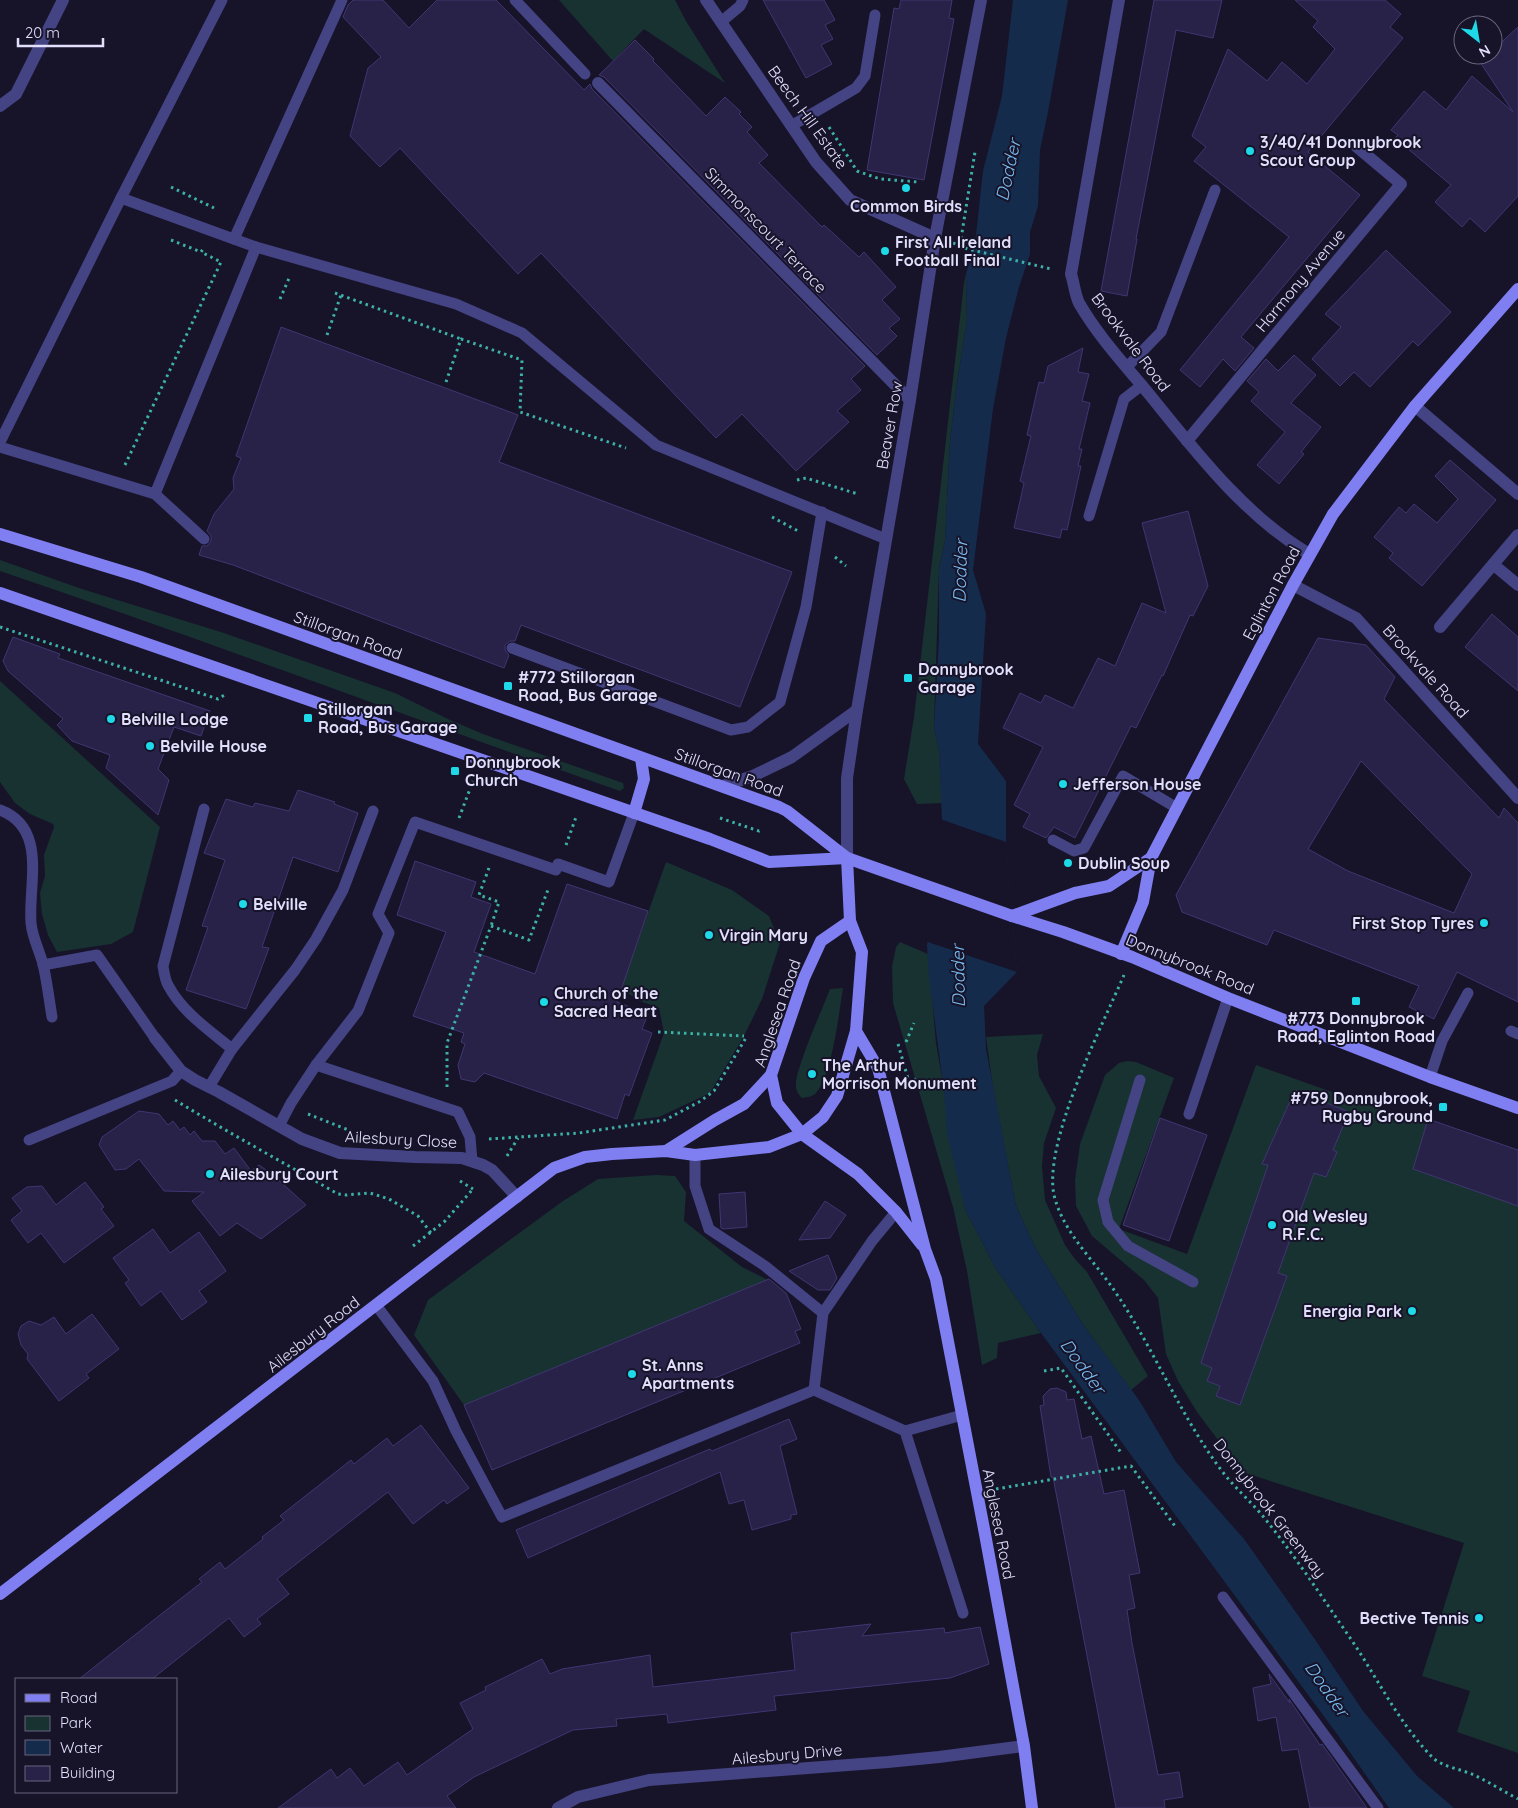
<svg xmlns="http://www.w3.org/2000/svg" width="1518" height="1808" viewBox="0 0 1518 1808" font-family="Quicksand,sans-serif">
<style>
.green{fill:#173231}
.water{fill:#152b4c}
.pier{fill:#171329}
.building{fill:#282148;stroke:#403672;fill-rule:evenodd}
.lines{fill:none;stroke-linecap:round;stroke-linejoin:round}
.path{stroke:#3db1a7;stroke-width:3;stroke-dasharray:2.5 4;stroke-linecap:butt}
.service{stroke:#444383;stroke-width:11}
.minor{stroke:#444383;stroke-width:12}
.tertiary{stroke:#444383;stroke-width:12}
.secondary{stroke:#7f7ff2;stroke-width:12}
.poi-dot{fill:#1ed9e8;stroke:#171329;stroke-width:2}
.labels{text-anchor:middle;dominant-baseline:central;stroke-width:4;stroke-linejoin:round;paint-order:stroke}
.street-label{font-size:16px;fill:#e1dffc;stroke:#171329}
.poi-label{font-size:16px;font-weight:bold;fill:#e1dffc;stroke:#171329;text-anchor:start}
.water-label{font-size:18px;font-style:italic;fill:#77bcf1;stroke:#171329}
</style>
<rect width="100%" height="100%" fill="#171329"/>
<g class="green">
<polygon points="559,0 675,0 686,21 725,83 644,29 613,61"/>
<polygon points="966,274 967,320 956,390 950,442 945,541 939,569 934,728 939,750 942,803 917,804 904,779 914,717 964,283"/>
<path d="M0,560l82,29 142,44 171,60 53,26 35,15 140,49 1,5 -4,3c-207,-72 -412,-150 -620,-220z"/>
<polygon points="0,681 160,827 133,932 111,944 57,952 48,935 42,914 40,893 45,876 44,855 54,827 53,824 30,814 15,803 0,782"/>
<polygon points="666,862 732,890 769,916 780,943 762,999 744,1036 710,1093 659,1117 633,1120 664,1033 659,1008 640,1001 621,989"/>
<polygon points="900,942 928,954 936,1043 965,1209 995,1267 1041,1333 998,1343 997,1358 982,1365 967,1271 953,1207 893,1003 892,967 896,947"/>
<path d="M843,988c-4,25 -11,87 -27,105 -4,4 -8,4 -14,5 -3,-3 -5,-5 -6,-10 -3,-15 27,-80 34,-99z"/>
<polygon points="1043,1034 1037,1055 1039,1076 1056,1108 1044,1143 1042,1166 1045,1200 1065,1245 1075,1259 1087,1272 1148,1376 1131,1390 1084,1326 1036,1249 1016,1206 993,1088 986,1037"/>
<polygon points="1127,1061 1136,1062 1174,1078 1119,1229 1187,1254 1256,1065 1380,1109 1518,1154 1518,1753 1457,1732 1470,1691 1422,1676 1464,1543 1242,1472 1197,1412 1178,1381 1166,1354 1158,1298 1144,1280 1092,1236 1076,1206 1075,1180 1080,1144 1105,1075 1119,1063"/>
<polygon points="656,1175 675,1176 686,1192 684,1221 742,1267 768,1280 464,1405 414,1335 428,1300 563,1201 598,1179"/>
</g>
<polygon class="water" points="1013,0 1068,0 1048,112 1040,150 1038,206 1030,232 1030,254 1019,287 1006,338 993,409 973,570 986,614 978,744 1006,781 1006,842 1017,972 984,1006 986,1049 1016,1206 1036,1249 1084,1326 1139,1400 1176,1462 1244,1539 1314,1638 1363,1711 1417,1776 1454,1808 1389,1808 1337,1734 1041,1333 995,1267 965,1209 947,1134 944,1091 929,978 927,945 942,819 939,750 934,728 939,637 939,569 945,541 950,442 956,390 967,320 966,274 976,235 983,171 1002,96"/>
<polygon class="pier" points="940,819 1006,842 1017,972 925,941"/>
<g class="building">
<polygon points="353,0 383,0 409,28 437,0 496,0 584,90 590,84 592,89 865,366 851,379 861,390 837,411 849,422 796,471 742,414 716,438 541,253 518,274 400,148 380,167 350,136 368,68 381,57 343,17 348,5"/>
<polygon points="763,0 824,0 835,20 825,25 833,39 821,45 832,64 806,78"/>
<polygon points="901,0 952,0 949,18 954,19 924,180 867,170 894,8 899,9"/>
<polygon points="1154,0 1222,0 1213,38 1176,30 1136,239 1137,239 1127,296 1101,291"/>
<polygon points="1295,0 1385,0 1401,14 1390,27 1403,38 1308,152 1360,195 1241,337 1254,348 1235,371 1223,359 1200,387 1180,370 1289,237 1194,161 1206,147 1192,136 1228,49 1267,81 1282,62 1307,84 1335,49 1313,27 1318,21"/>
<polygon points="1518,27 1518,196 1485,232 1470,218 1462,227 1435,202 1451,185 1395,138 1398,135 1391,130 1424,91 1446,110 1472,76 1513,112 1480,62 1487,55 1493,55 1493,50"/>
<polygon points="635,40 654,59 653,61 706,116 725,97 741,112 739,114 752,127 747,132 768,155 759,163 822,227 824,225 859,257 864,252 896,287 882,300 900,319 889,328 897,336 877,355 604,77 599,75"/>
<polygon points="1386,250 1451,312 1418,346 1413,341 1370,387 1354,372 1340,386 1312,359 1341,327 1325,314"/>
<polygon points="281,327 518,415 499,462 792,572 740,707 521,625 515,641 510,641 505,645 505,650 509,655 504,668 233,565 199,555 202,546 207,546 211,541 211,536 207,531 214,514 234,489 233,478 241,458 236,456"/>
<polygon points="1083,348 1078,372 1089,374 1082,401 1090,403 1079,449 1082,449 1078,466 1081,466 1067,530 1062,529 1060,538 1014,528 1024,483 1020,481 1031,436 1027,435 1039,382 1044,383 1048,366"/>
<polygon points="1294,355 1316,375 1291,403 1321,427 1301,452 1304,454 1279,484 1257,465 1285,432 1251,401 1259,392 1247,381 1266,359 1278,371"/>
<polygon points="1450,460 1496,500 1422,586 1389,558 1393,553 1374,537 1399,507 1406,513 1414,504 1437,523 1458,499 1435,476"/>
<polygon points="1188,511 1208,586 1193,616 1190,615 1163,676 1162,675 1136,728 1131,726 1075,838 1054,827 1046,838 1023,827 1030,814 1014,805 1043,747 1003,728 1020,693 1041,703 1045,695 1073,708 1098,658 1115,666 1142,603 1166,613 1142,523"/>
<polygon points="1492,614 1518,637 1518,691 1465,647"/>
<polygon points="13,637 60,654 58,658 210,711 201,736 174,727 158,769 169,780 158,815 106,768 110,755 72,741 57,725 63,719 8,671 3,661"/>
<path d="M1318,638l48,7 29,32 -11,22 115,119 5,-10 14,15v179l-61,-30 -23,47 -25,-12 10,-21 -145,-56 -7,15 -85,-33 -6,-17zM1361,761l111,113 -18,39 -106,-42 -40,-22z"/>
<polygon points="298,790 335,802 334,804 358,813 338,872 293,857 262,947 269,948 246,1009 186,990 208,927 202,926 225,860 204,853 226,799 253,807 255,803 289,811"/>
<polygon points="415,861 476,882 471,897 491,904 474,952 535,974 567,884 648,911 617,1002 648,1014 642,1029 652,1033 629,1096 625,1094 617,1119 484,1073 475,1082 461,1079 458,1065 465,1044 461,1042 464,1033 413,1016 446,932 397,915"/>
<polygon points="1295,1090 1349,1112 1333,1150 1337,1152 1326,1177 1314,1173 1278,1273 1287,1276 1240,1405 1216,1396 1220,1386 1207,1381 1212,1368 1201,1363 1268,1165 1262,1164"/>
<polygon points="139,1111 159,1114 168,1125 173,1121 180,1130 184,1127 190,1135 194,1131 202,1141 215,1141 225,1154 234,1148 251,1171 259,1165 273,1175 306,1205 261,1239 237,1223 220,1236 192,1201 204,1192 164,1191 139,1159 126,1169 115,1170 99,1145 102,1137"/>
<polygon points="1160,1118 1207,1135 1169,1241 1123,1225"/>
<polygon points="1428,1119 1518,1150 1518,1206 1413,1169"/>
<polygon points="85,1182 104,1207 101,1209 114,1226 64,1263 41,1233 28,1243 11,1220 22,1211 12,1198 27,1187 42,1186 56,1205"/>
<polygon points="745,1192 747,1227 723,1229 721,1228 719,1194"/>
<polygon points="825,1201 846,1215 830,1238 799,1240"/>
<polygon points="153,1229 170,1253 199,1232 226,1271 199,1291 207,1302 182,1320 161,1291 141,1306 125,1283 129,1280 113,1258"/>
<polygon points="828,1255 837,1278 830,1290 818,1290 789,1271"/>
<polygon points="769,1279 786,1293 801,1329 795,1331 800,1343 492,1470 464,1405"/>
<polygon points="92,1314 119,1349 86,1374 89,1378 59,1401 27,1359 28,1354 21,1345 18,1334 21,1326 29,1321 41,1325 54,1317 66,1334"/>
<polygon points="1057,1388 1066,1392 1067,1400 1074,1399 1082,1439 1091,1436 1104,1494 1124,1490 1140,1573 1129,1575 1135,1608 1127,1610 1132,1643 1158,1775 1179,1772 1183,1797 1164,1800 1165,1808 1116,1808 1053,1477 1051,1477 1040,1406 1044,1405 1043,1396 1050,1389"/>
<polygon points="789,1419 797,1439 780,1446 797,1514 791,1515 791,1519 752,1530 744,1500 729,1504 720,1472 528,1558 516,1530 710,1449 712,1451"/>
<polygon points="421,1425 469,1488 447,1504 444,1500 413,1524 388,1492 277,1579 289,1594 257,1619 261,1624 244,1637 229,1618 152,1679 79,1679 202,1582 199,1579 220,1562 225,1569 263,1539 262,1537 284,1520 280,1516 351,1460 354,1464 387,1438 393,1446"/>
<polygon points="871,1624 862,1636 944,1628 945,1633 980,1627 989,1664 950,1678 774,1696 776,1710 668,1723 667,1714 616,1719 617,1726 573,1730 474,1777 447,1796 456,1808 278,1808 331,1769 337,1778 350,1768 364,1786 398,1762 407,1775 473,1729 460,1703 486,1690 485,1687 542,1659 550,1674 562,1669 650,1655 653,1687 795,1670 791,1633"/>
<polygon points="1269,1674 1290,1703 1289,1699 1320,1745 1322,1744 1367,1808 1310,1808 1298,1749 1282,1751 1276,1717 1258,1721 1253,1688 1271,1684"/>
</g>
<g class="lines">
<g class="path">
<polyline points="829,127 857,171 880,179 918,182"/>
<polyline points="171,187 214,208"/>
<polyline points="171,240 201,252"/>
<polyline points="953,243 968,249 1051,269"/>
<polyline points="960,245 975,152"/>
<polyline points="335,293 461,339"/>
<polyline points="280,299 290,276"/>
<polyline points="327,335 341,295"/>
<polyline points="446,382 461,339 522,360 520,412 626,448"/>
<polyline points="125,465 221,262 201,252 203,249"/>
<polyline points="797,480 806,478 858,494"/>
<polyline points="772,517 800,532"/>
<polyline points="835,557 846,566"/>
<polyline points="0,627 218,699 226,694"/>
<polyline points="459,818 473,781"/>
<polyline points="720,818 759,831 762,829"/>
<polyline points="566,845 576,817"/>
<polyline points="489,868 479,895 499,902 491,926"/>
<path d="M1124,975c-22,51 -81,167 -70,220 9,38 41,66 62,98 38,56 63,120 103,174 14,20 33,35 47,53 29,36 54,74 80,112 29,41 51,89 86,125 10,10 29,12 42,18 15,7 29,16 44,24"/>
<polyline points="658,1032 744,1036"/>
<polyline points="906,1042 914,1023"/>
<polyline points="898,1044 909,1082 916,1079"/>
<polyline points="447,1087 447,1043 491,926 529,940 549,887"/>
<path d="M175,1100c54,33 109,63 163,94l8,1 24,-2 19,6 29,17 13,17"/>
<polyline points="308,1114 351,1131"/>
<polyline points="489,1139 579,1133 665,1120 699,1102 714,1091 747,1036"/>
<polyline points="507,1156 518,1138"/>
<polyline points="460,1181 473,1189"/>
<polyline points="413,1246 445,1221 473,1189"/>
<polyline points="1044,1371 1061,1368 1122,1454"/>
<polyline points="996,1489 1131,1466 1175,1526"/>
</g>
<g class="service">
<polyline points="515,0 585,74"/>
<polyline points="721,22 740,6 743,0"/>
<polyline points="791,126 856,88 865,76 875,15"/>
<polyline points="121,198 222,0"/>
<polyline points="234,239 342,0"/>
<polyline points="1127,367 1161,332 1215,190"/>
<polyline points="0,442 121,198 256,247 456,304 522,333 656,445 886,539"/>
<polyline points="0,447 155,494 256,247"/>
<polyline points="155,494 204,539"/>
<polyline points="1089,516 1124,399 1142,385"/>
<polyline points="512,648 731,730 748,727 780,702 806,607 822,512"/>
<path d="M204,809l-41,157c1,6 2,14 5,19 14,27 41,45 64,64l-23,38"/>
<path d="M0,810c48,18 28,74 31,113 1,13 8,27 12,41 4,17 6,35 9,53"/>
<polyline points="1053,840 1074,851 1084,848 1123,776 1177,808"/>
<polyline points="43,965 97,955 155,1038"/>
<polyline points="1511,1031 1518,1034"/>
<polyline points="232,1049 295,970 316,939 343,890 373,811"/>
<polyline points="316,1065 458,1112 470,1137 472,1161"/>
<polyline points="1430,1077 1442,1041 1468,993"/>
<polyline points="1140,1080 1103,1200 1108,1222 1128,1246 1193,1282"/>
<polyline points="1189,1114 1228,998"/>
<polyline points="279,1126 291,1103 316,1065 358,1011 389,933 378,914 415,822 556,870 558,864 609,882 634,813"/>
<polyline points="29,1140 172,1081 181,1071"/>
<polyline points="695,1155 695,1186 709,1229 765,1266 823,1313"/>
<polyline points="376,1305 433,1381 456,1431 502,1517 814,1390 905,1431 963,1613"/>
<polyline points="814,1390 823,1313 872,1241 896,1212"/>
<polyline points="905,1431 962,1415"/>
<polyline points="1223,1597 1378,1808"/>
</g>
<g class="minor">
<polyline points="706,0 816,162 850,200 935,238"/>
<path d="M1119,0l-48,274c3,9 4,21 8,29 19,33 46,62 70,91 47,58 95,121 160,160"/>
<polyline points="598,83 910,400"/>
<polyline points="0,106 16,94 63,0"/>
<polyline points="1415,406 1518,494"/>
<polyline points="1187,441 1401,184 1357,147"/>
<polyline points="1494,565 1518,585"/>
<polyline points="1293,585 1356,618 1518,798"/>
<polyline points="1440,627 1518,535"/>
<polyline points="155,1038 181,1071 195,1080 219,1092 302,1139 340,1153 415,1157 462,1158 483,1165 492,1170 517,1197"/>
<polyline points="558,1808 578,1797 649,1780 888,1762 939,1757 1024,1746"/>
</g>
<g class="tertiary">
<polyline points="723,786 753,776 792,757 857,710"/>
<polyline points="847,858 847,778 857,710 910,400 935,238 981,0"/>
</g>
<g class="secondary">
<polyline points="0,534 141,577 779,807 787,811 847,858 1012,916 1063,932 1132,957 1228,998 1430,1077 1518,1108"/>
<polyline points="0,593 710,839 769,862 847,858"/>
<polyline points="634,813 644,779 641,758"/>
<polyline points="847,858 850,921 862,952 856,1031 878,1068 925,1249 936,1279 985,1534 1024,1746 1032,1808"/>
<polyline points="1012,916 1075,893 1109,886 1151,858"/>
<polyline points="850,921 821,941 804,978 771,1075 777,1103 802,1134 858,1174 896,1212 922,1245"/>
<polyline points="1121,954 1143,902 1151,858 1293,585 1333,514 1415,406 1518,289"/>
<polyline points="666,1151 715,1120 744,1104 771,1075"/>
<polyline points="0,1594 554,1168 585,1157 612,1154 666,1151 695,1155 769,1147 802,1134 823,1117 837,1096 856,1031"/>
</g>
</g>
<g class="poi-dot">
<circle cx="1250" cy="151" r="5"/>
<circle cx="906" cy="188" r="5"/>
<circle cx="885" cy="251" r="5"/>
<rect x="903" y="673" width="10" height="10" rx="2.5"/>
<rect x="503" y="681" width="10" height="10" rx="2.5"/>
<rect x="303" y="713" width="10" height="10" rx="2.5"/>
<circle cx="111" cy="719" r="5"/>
<circle cx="150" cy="746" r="5"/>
<rect x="450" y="766" width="10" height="10" rx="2.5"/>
<circle cx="1063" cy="784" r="5"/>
<circle cx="1068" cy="863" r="5"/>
<circle cx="243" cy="904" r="5"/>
<circle cx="1484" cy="923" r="5"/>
<circle cx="709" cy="935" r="5"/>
<rect x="1351" y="996" width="10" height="10" rx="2.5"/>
<circle cx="544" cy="1002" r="5"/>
<circle cx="812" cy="1074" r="5"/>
<rect x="1438" y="1102" width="10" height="10" rx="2.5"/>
<circle cx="210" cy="1174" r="5"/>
<circle cx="1272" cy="1225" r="5"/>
<circle cx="1412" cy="1311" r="5"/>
<circle cx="632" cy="1374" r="5"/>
<circle cx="1479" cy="1618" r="5"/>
</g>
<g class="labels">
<g class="street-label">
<text transform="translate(808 117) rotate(54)">Beech Hill Estate</text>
<text transform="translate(766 230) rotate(46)">Simmonscourt Terrace</text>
<text transform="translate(1300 280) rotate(-50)">Harmony Avenue</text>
<text transform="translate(1131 342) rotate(53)">Brookvale Road</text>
<text transform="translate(889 425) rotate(-80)">Beaver Row</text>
<text transform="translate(1271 593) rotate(-62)">Eglinton Road</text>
<text transform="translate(348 635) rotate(20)">Stillorgan Road</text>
<text transform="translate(1426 671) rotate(48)">Brookvale Road</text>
<text transform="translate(729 772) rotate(20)">Stillorgan Road</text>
<text transform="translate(1190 964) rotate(22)">Donnybrook Road</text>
<text transform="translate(777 1013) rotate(-71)">Anglesea Road</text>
<text transform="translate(401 1139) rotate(3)">Ailesbury Close</text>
<text transform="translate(313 1334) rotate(-38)">Ailesbury Road</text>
<text transform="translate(1270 1508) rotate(52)">Donnybrook Greenway</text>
<text transform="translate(999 1524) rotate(79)">Anglesea Road</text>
<text transform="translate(787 1754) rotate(-5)">Ailesbury Drive</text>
</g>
<g class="poi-label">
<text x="1260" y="142">3/40/41 Donnybrook<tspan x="1260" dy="18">Scout Group</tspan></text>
<text x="906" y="206" text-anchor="middle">Common Birds</text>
<text x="895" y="242">First All Ireland<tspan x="895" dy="18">Football Final</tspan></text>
<text x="918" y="669">Donnybrook<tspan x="918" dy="18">Garage</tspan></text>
<text x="518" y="677">#772 Stillorgan<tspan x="518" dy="18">Road, Bus Garage</tspan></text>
<text x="318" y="709">Stillorgan<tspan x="318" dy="18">Road, Bus Garage</tspan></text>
<text x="121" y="719">Belville Lodge</text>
<text x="160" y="746">Belville House</text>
<text x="465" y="762">Donnybrook<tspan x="465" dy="18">Church</tspan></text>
<text x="1073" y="784">Jefferson House</text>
<text x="1078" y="863">Dublin Soup</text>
<text x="253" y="904">Belville</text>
<text x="1474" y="923" text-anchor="end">First Stop Tyres</text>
<text x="719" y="935">Virgin Mary</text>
<text x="554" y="993">Church of the<tspan x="554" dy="18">Sacred Heart</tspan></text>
<text x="1356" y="1018" text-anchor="middle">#773 Donnybrook<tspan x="1356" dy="18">Road, Eglinton Road</tspan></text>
<text x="822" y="1065">The Arthur<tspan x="822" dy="18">Morrison Monument</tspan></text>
<text x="1433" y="1098" text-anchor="end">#759 Donnybrook,<tspan x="1433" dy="18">Rugby Ground</tspan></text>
<text x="220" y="1174">Ailesbury Court</text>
<text x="1282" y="1216">Old Wesley<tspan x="1282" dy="18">R.F.C.</tspan></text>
<text x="1402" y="1311" text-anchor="end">Energia Park</text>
<text x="642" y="1365">St. Anns<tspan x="642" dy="18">Apartments</tspan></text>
<text x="1469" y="1618" text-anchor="end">Bective Tennis</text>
</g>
<g class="water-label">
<text transform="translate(1008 170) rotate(-78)">Dodder</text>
<text transform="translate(960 571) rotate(-88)">Dodder</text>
<text transform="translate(958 976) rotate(-91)">Dodder</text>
<text transform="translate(1083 1366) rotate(54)">Dodder</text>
<text transform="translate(1327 1689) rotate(55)">Dodder</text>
</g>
</g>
<rect x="15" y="1678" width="162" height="115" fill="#171329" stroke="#68657d"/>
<rect x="25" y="1694" width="25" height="8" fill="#7f7ff2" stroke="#68657d"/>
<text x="60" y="1703" font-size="15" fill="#e1dffc">Road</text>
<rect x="25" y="1716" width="25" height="15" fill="#173231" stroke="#68657d"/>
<text x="60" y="1728" font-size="15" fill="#e1dffc">Park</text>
<rect x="25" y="1740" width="25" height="15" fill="#152b4c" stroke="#68657d"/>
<text x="60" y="1753" font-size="15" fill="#e1dffc">Water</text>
<rect x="25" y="1766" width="25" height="15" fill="#282148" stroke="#68657d"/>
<text x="60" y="1778" font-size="15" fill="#e1dffc">Building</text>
<g transform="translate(1478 40) rotate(149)"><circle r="24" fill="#171329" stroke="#68657d"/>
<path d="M0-4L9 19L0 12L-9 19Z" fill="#1ed9e8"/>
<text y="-8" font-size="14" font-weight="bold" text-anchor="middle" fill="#e1dffc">N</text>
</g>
<path d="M18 38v8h85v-8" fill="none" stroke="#e1dffc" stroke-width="2.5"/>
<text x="25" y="38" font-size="15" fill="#e1dffc" stroke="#171329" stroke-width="4" paint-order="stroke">20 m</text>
</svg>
